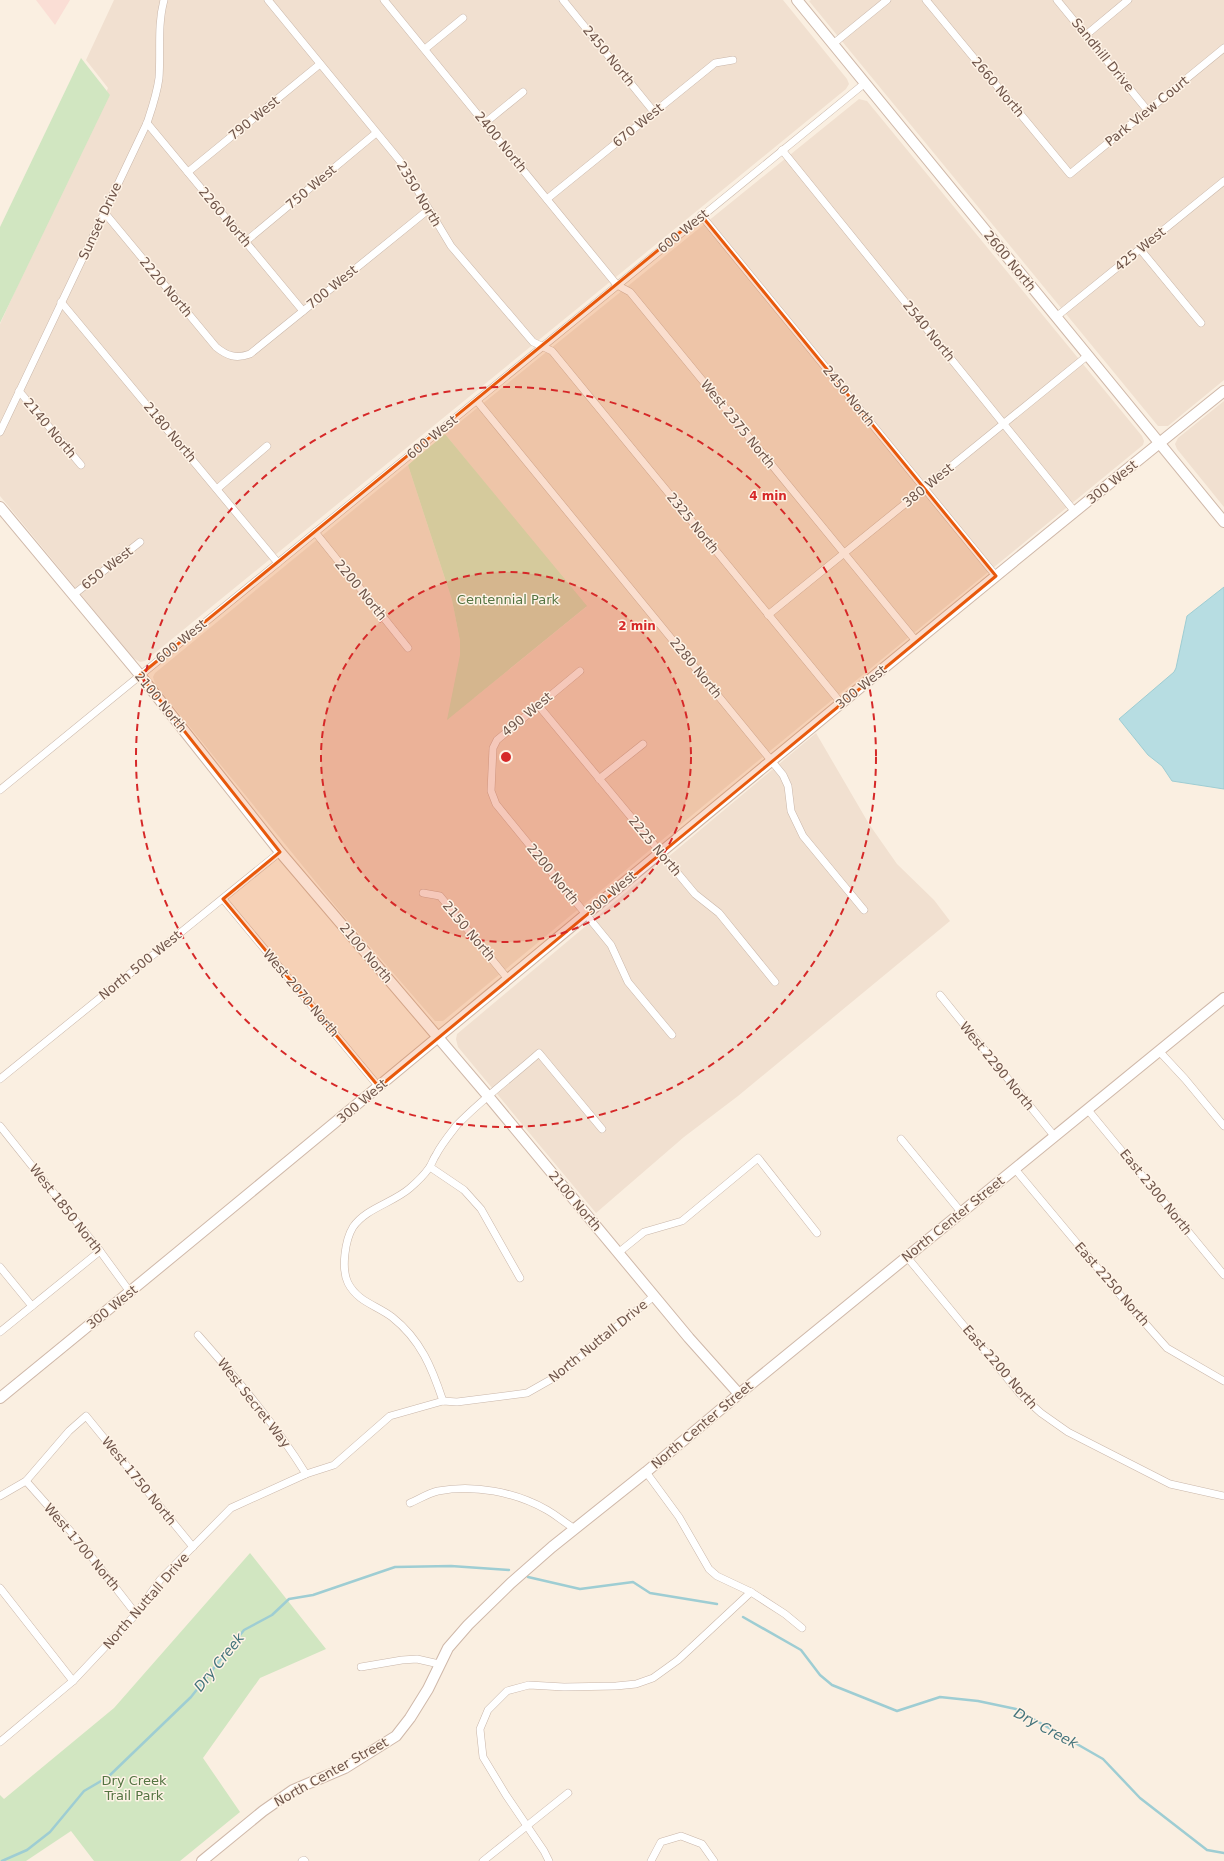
<svg xmlns="http://www.w3.org/2000/svg" width="1224" height="1861" viewBox="0 0 1224 1861" font-family="'DejaVu Sans',sans-serif">
<style>
.residential{fill:#f1e0d0}
.commercial{fill:#faded5}
.green{fill:#d1e6c1}
.water{fill:#b7dde2;stroke:#9ecdd3}
.lines{fill:none;stroke-linecap:round;stroke-linejoin:round}
.stream{stroke:#9ecdd3;stroke-width:2.5}
.street-casing{stroke:#c9b6a9;stroke-width:8}
.secondary-casing{stroke:#cfb8a9;stroke-width:12}
.street{stroke:#fff;stroke-width:7}
.secondary{stroke:#fff;stroke-width:10}
.marked{fill:#e8590c;fill-opacity:0.2;stroke:#e8590c;stroke-width:3;stroke-linejoin:round}
.ring{fill:none;stroke:#d62828;stroke-width:2;stroke-dasharray:7 5}
.labels{text-anchor:middle;dominant-baseline:central;stroke-width:3;stroke-linejoin:round;paint-order:stroke}
.street-label{font-size:13px;fill:#6f554a;stroke:#fef3e6}
.park-label{font-size:13px;fill:#547442;stroke:#fef3e6}
.water-label{font-size:14px;font-style:italic;fill:#43737b;stroke:#fef3e6}
.centre{fill:#d62828;stroke:#fef3e6;stroke-width:2}
.ring-label{font-size:12px;text-anchor:middle;font-weight:bold;fill:#d62828;stroke:#fef3e6;stroke-width:3;stroke-linejoin:round;paint-order:stroke}
</style>
<rect width="100%" height="100%" fill="#faefe1"/>
<g class="residential">
<polygon points="114,0 783,0 847,79 849,84 846,89 578,308 145,661 140,662 133,658 0,496 0,324 108,88 86,60"/>
<polygon points="811,0 1224,0 1224,380 1168,426 1158,426 809,1"/>
<polygon points="859,99 867,101 1142,436 1144,441 1143,445 731,783 443,1021 435,1021 341,913 155,684 153,677 155,673 408,465 452,600 460,641 460,655 474,698 586,607 445,434"/>
<polygon points="1224,401 1224,507 1177,449 1175,444 1178,438"/>
<polygon points="816,733 869,824 897,864 934,900 950,921 738,1096 684,1137 596,1213 458,1047 456,1039 457,1034"/>
</g>
<polygon class="commercial" points="36,0 70,0 55,25"/>
<g class="green">
<polygon points="81,58 110,95 0,323 0,227"/>
<polygon points="445,434 587,606 447,720 460,655 460,641 452,600 408,465"/>
<polygon points="250,1553 326,1649 260,1678 203,1758 240,1812 180,1861 94,1861 71,1831 26,1861 0,1861 0,1795 4,1799 114,1708"/>
</g>
<polygon class="water" points="1224,587 1224,789 1172,781 1162,766 1148,755 1119,719 1174,672 1176,668 1187,616"/>
<g class="lines">
<g class="stream">
<polyline points="528,1577 580,1589 633,1582 650,1593 717,1604"/>
<polyline points="743,1617 801,1650 820,1675 832,1685 897,1711 940,1697 978,1701 1016,1709 1103,1759 1140,1798 1207,1850 1224,1853"/>
<polyline points="2,1861 27,1850 50,1832 84,1791 108,1777 191,1697 244,1630 272,1615 289,1599 313,1595 395,1567 451,1566 509,1570"/>
</g>
<g class="street-casing">
<g id="street">
<polyline points="268,0 400,161 451,246 533,342 552,351 841,703"/>
<polyline points="384,0 617,285 630,292 916,641"/>
<polyline points="563,0 654,112"/>
<polyline points="926,0 1070,174 1224,48"/>
<polyline points="1057,0 1148,111"/>
<polyline points="1086,35 1128,0"/>
<polyline points="833,44 887,0"/>
<polyline points="425,49 463,18"/>
<polyline points="147,123 303,311"/>
<polyline points="485,123 523,92"/>
<polyline points="782,150 1075,512"/>
<polyline points="188,172 320,64"/>
<polyline points="547,199 715,63 733,60"/>
<path d="M104,212l112,135c11,9 20,12 34,7l178,-144"/>
<polyline points="701,215 996,576"/>
<polyline points="245,242 376,133"/>
<polyline points="1140,249 1201,323"/>
<polyline points="61,302 278,563"/>
<polyline points="1056,317 1224,181"/>
<polyline points="19,391 81,465"/>
<polyline points="477,401 783,775 788,786 791,811 803,836 864,910"/>
<path d="M0,432l147,-309c5,-15 10,-29 12,-45 2,-26 -2,-52 5,-78"/>
<polyline points="217,489 267,446"/>
<polyline points="315,532 408,648"/>
<polyline points="73,595 140,542"/>
<polyline points="768,615 1087,356"/>
<polyline points="580,671 497,740 493,748 491,791 496,804 611,945 628,982 672,1035"/>
<polyline points="538,705 695,894 719,913 775,982"/>
<polyline points="599,779 643,744"/>
<polyline points="0,790 865,83"/>
<polyline points="423,893 440,896 508,979"/>
<polyline points="223,899 379,1087"/>
<polyline points="940,995 1055,1137"/>
<polyline points="1159,1051 1185,1079 1224,1126"/>
<polyline points="0,1079 280,852"/>
<polyline points="1088,1110 1224,1275"/>
<polyline points="0,1126 100,1251 130,1292"/>
<polyline points="901,1139 961,1212"/>
<polyline points="430,1167 464,1190 481,1209 520,1278"/>
<polyline points="1015,1169 1121,1296 1167,1348 1224,1381"/>
<polyline points="618,1253 644,1232 682,1221 758,1158 817,1233"/>
<polyline points="907,1257 1021,1395 1041,1413 1068,1432 1170,1484 1224,1496"/>
<polyline points="0,1267 32,1306"/>
<polyline points="0,1332 100,1251"/>
<path d="M198,1335c39,44 77,89 108,139"/>
<path d="M443,1401c-11,-33 -22,-61 -51,-84 -16,-12 -34,-15 -44,-34 -7,-14 -3,-43 5,-56 13,-19 40,-24 57,-39 7,-6 14,-13 19,-20 3,-4 4,-9 7,-13 5,-10 14,-21 21,-30 25,-26 55,-48 82,-72l63,76"/>
<polyline points="646,1472 679,1517 709,1569 717,1576 751,1592 785,1614 802,1628"/>
<polyline points="26,1481 80,1542 136,1614"/>
<polyline points="0,1496 26,1481 69,1431 86,1416 193,1547"/>
<path d="M410,1503c9,-4 19,-10 28,-12 36,-7 77,1 109,19 9,5 18,13 28,19"/>
<polyline points="0,1588 73,1681"/>
<polyline points="361,1667 402,1660 417,1659 439,1664"/>
<polyline points="0,1742 73,1681 136,1614 160,1580 231,1508 306,1474 334,1465 390,1416 443,1401 457,1402 527,1393 557,1376 654,1296"/>
<polyline points="302,1861 304,1860 305,1861"/>
<polyline points="483,1861 568,1793"/>
<polyline points="549,1861 544,1851 506,1795 483,1757 480,1729 488,1710 507,1691 529,1685 564,1687 616,1686 636,1684 653,1678 678,1660 751,1592"/>
<polyline points="651,1861 661,1842 681,1836 702,1844 714,1861"/>
</g>
</g>
<g class="secondary-casing">
<g id="secondary">
<polyline points="797,0 1224,522"/>
<polyline points="0,507 140,675 280,852 488,1096 689,1338 739,1394"/>
<path d="M0,1398c410,-334 812,-676 1224,-1007"/>
<polyline points="202,1861 263,1811 293,1790 345,1768 396,1736 410,1718 428,1689 448,1648 468,1625 511,1583 552,1547 646,1472 739,1394 1224,998"/>
</g>
</g>
<use href="#street" class="street"/>
<use href="#secondary" class="secondary"/>
</g>
<path class="marked" d="M701,215l295,361 -617,511 -156,-188 57,-47 -140,-177z"/>
<circle cx="506" cy="757" r="185" fill="#d62828" fill-opacity=".12"/>
<g class="ring">
<circle cx="506" cy="757" r="185"/>
<circle cx="506" cy="757" r="370"/>
</g>
<g class="labels">
<g class="street-label">
<text transform="translate(1103 55) rotate(51)">Sandhill Drive</text>
<text transform="translate(609 56) rotate(51)">2450 North</text>
<text transform="translate(998 87) rotate(50)">2660 North</text>
<text transform="translate(1147 111) rotate(-39)">Park View Court</text>
<text transform="translate(254 118) rotate(-39)">790 West</text>
<text transform="translate(638 125) rotate(-39)">670 West</text>
<text transform="translate(501 142) rotate(51)">2400 North</text>
<text transform="translate(311 187) rotate(-40)">750 West</text>
<text transform="translate(419 194) rotate(59)">2350 North</text>
<text transform="translate(225 217) rotate(50)">2260 North</text>
<text transform="translate(100 221) rotate(-65)">Sunset Drive</text>
<text transform="translate(683 231) rotate(-39)">600 West</text>
<text transform="translate(1140 249) rotate(-39)">425 West</text>
<text transform="translate(1010 261) rotate(51)">2600 North</text>
<text transform="translate(166 287) rotate(50)">2220 North</text>
<text transform="translate(332 287) rotate(-39)">700 West</text>
<text transform="translate(929 331) rotate(51)">2540 North</text>
<text transform="translate(849 396) rotate(51)">2450 North</text>
<text transform="translate(738 424) rotate(51)">West 2375 North</text>
<text transform="translate(50 428) rotate(50)">2140 North</text>
<text transform="translate(170 432) rotate(50)">2180 North</text>
<text transform="translate(432 437) rotate(-39)">600 West</text>
<text transform="translate(1112 482) rotate(-39)">300 West</text>
<text transform="translate(928 485) rotate(-39)">380 West</text>
<text transform="translate(693 523) rotate(51)">2325 North</text>
<text transform="translate(107 568) rotate(-38)">650 West</text>
<text transform="translate(361 590) rotate(51)">2200 North</text>
<text transform="translate(181 641) rotate(-39)">600 West</text>
<text transform="translate(696 668) rotate(51)">2280 North</text>
<text transform="translate(861 687) rotate(-39)">300 West</text>
<text transform="translate(161 702) rotate(51)">2100 North</text>
<text transform="translate(527 714) rotate(-40)">490 West</text>
<text transform="translate(655 846) rotate(50)">2225 North</text>
<text transform="translate(553 874) rotate(51)">2200 North</text>
<text transform="translate(611 893) rotate(-40)">300 West</text>
<text transform="translate(469 931) rotate(50)">2150 North</text>
<text transform="translate(366 953) rotate(50)">2100 North</text>
<text transform="translate(140 965) rotate(-39)">North 500 West</text>
<text transform="translate(301 993) rotate(50)">West 2070 North</text>
<text transform="translate(997 1066) rotate(51)">West 2290 North</text>
<text transform="translate(362 1101) rotate(-40)">300 West</text>
<text transform="translate(1156 1192) rotate(51)">East 2300 North</text>
<text transform="translate(575 1201) rotate(50)">2100 North</text>
<text transform="translate(66 1209) rotate(52)">West 1850 North</text>
<text transform="translate(953 1219) rotate(-39)">North Center Street</text>
<text transform="translate(1112 1284) rotate(49)">East 2250 North</text>
<text transform="translate(112 1307) rotate(-39)">300 West</text>
<text transform="translate(598 1341) rotate(-39)">North Nuttall Drive</text>
<text transform="translate(1000 1367) rotate(49)">East 2200 North</text>
<text transform="translate(254 1403) rotate(52)">West Secret Way</text>
<text transform="translate(702 1425) rotate(-40)">North Center Street</text>
<text transform="translate(139 1481) rotate(51)">West 1750 North</text>
<text transform="translate(82 1547) rotate(50)">West 1700 North</text>
<text transform="translate(146 1601) rotate(-49)">North Nuttall Drive</text>
<text transform="translate(331 1772) rotate(-29)">North Center Street</text>
</g>
<g class="park-label">
<text x="508" y="599">Centennial Park</text>
<text x="134" y="1780">Dry Creek<tspan x="134" dy="15">Trail Park</tspan></text>
</g>
<g class="water-label">
<text transform="translate(219 1662) rotate(-51)">Dry Creek</text>
<text transform="translate(1046 1728) rotate(28)">Dry Creek</text>
</g>
</g>
<circle cx="506" cy="757" r="6" class="centre"/>
<g class="ring-label">
<text x="768" y="500">4 min</text>
<text x="637" y="630">2 min</text>
</g>
</svg>
